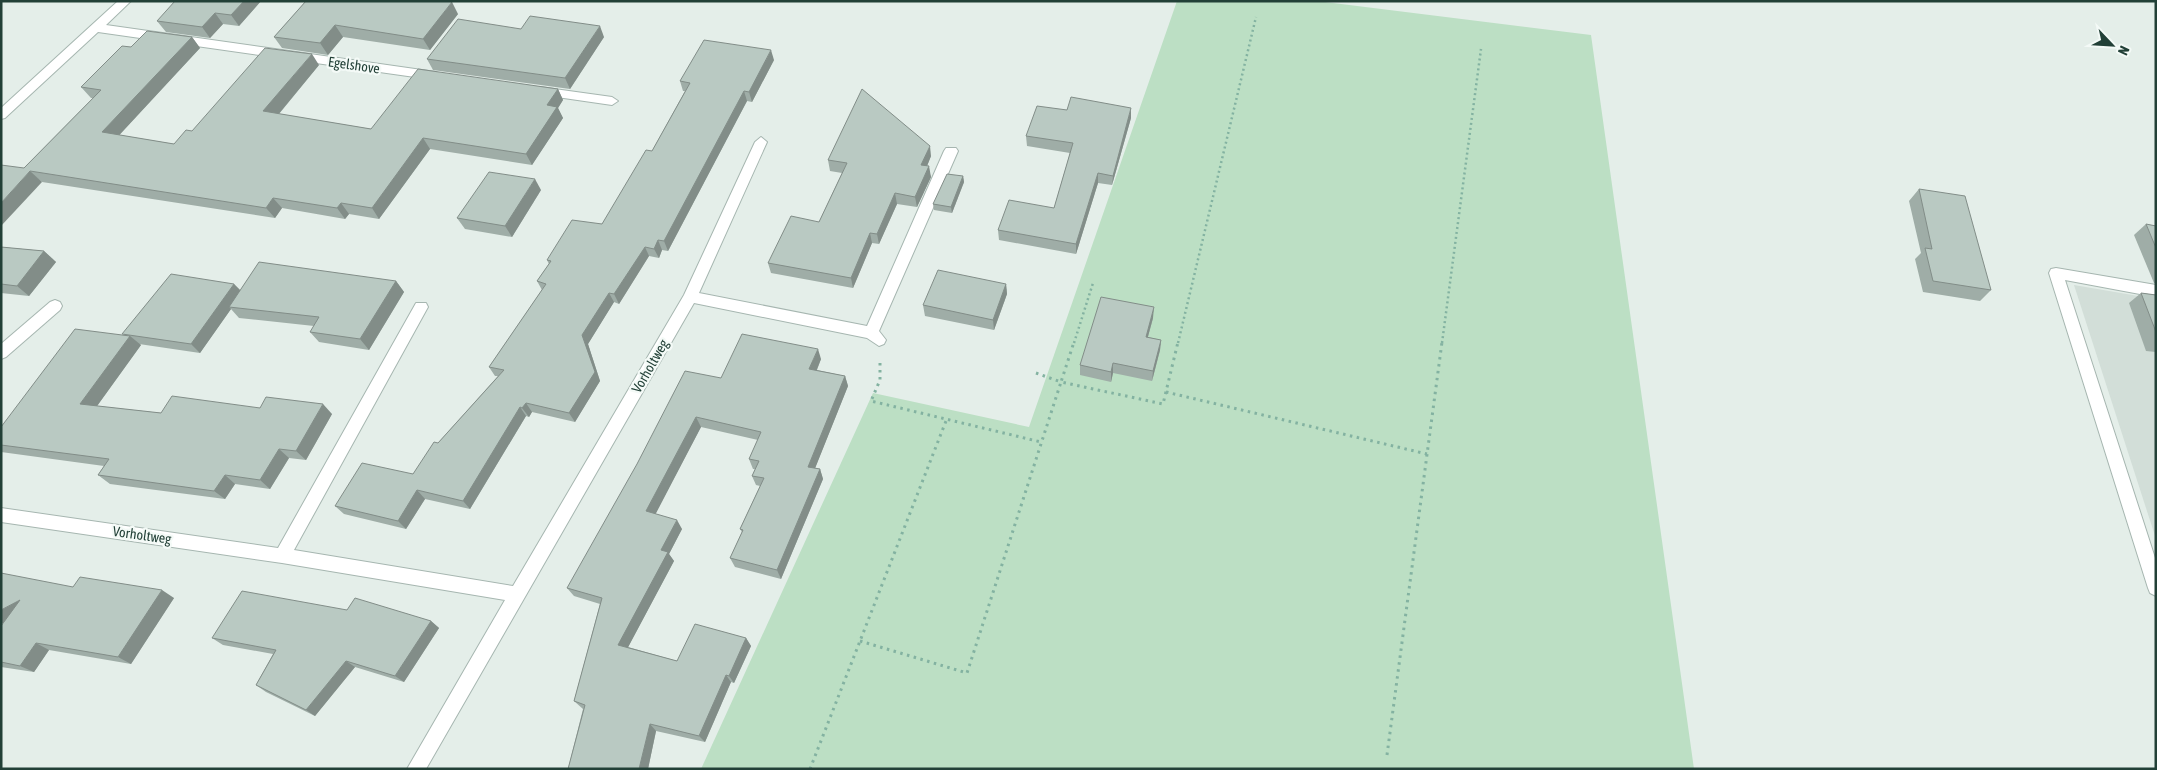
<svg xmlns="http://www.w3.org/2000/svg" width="2157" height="770" viewBox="0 0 2157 770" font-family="'Asap Condensed',sans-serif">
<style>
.built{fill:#d2ded8}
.green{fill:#bcdfc4}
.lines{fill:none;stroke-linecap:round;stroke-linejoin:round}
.minor-casing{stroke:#a6b6b0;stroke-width:2}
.path-far1{stroke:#83b2a1;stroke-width:2.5;stroke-dasharray:2 3;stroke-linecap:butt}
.path{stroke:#83b2a1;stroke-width:3;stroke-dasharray:2.5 4.5;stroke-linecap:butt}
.minor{fill:#fff;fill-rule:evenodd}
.wall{fill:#9fada7}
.shaded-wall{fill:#828d88}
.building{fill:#b9c9c2;stroke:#828d88}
.labels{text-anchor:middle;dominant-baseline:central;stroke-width:4.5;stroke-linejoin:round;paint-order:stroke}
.street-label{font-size:14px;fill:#224037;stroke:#f4faf7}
</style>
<rect width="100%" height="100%" fill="#e4eee9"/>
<polygon class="built" points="2074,285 2156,299 2156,539"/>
<polygon class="green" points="1177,1 1317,1 1591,35 1694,769 701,769 873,393 1029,427"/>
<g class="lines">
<g class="minor-casing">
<g id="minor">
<polygon points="118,1 131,1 106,25 436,72 442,76 436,80 98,32 5,118 1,119 1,108"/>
<polygon points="540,87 612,97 618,101 612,105 536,94 534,91"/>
<polygon points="761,137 767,142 699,293 867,326 944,151 946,148 956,148 958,151 879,331 886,340 884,344 879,346 867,338 694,303 426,769 407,769 505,600 282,563 1,522 1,508 278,548 416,303 426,303 428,307 294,550 513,586 684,295 755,142"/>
<polygon points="2056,268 2156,285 2156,297 2065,280 2156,561 2156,596 2150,593 2148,588 2049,273 2051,269"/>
<polygon points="55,300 60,302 62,306 60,310 6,357 1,359 1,344 50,302"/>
</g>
</g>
<g class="path-far1">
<polyline points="1074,343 1093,283"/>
<polyline points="1178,343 1256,17"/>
<polyline points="1442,343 1481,49"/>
</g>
<g class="path">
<polyline points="880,363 880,380 871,401 1041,442"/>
<polyline points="1036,373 1061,382 1074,342"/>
<polyline points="1166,392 1427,454"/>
<polyline points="860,641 967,673 1061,382 1163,404 1178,342"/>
<polyline points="1387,755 1442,342"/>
<polyline points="810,769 946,421"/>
</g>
<use href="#minor" class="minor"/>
</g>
<g class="wall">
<polygon points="261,1 239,26 223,24 210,38 166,32 157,21"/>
<polygon points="306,1 458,14 430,50 343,37 328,55 282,48 274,37"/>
<polygon points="521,29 604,37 570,89 433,70 427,59"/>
<polygon points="192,37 200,48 119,135 174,144 192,131 319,65 279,114 371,129 558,89 563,100 558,108 563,118 532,165 430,149 379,219 349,214 345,219 282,208 275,218 42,182 24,168 93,98 91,98 81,87 131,47"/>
<polygon points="774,60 752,102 747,101 668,251 662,250 659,258 649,256 619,304 614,302 588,344 600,381 575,422 532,412 529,417 526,416 470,509 425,499 406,529 344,514 335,506 413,474 438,443 498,376 495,376 489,367 542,290 537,281 549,264 547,260 602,224 652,151 685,91 683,91 680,81"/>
<polygon points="1067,110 1131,118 1112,185 1098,183 1076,254 999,240 998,230 1054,208 1070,153 1027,146 1026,136"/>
<polygon points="931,156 927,166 931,177 917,207 897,204 879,244 872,243 853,288 771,273 768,263 819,222 842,173 830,171 828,160"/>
<polygon points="963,176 964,182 952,213 934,210 933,204"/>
<polygon points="1919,189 1991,290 1980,301 1923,292 1915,259 1921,253 1909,201"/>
<polygon points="541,190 512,237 465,229 457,218"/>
<polygon points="2146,224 2156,226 2156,283 2154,283 2134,235"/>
<polygon points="1,247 44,251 56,262 29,296 1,293"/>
<polygon points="396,281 404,292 369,350 319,342 310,332 314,326 239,318 231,309 200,353 139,344 141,345 97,406 161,413 260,408 332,414 306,460 289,458 270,489 235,484 225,499 110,484 98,475 104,466 1,452 1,427 123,335 234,284 240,290"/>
<polygon points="1006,284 1007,294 994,330 925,316 923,305"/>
<polygon points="2141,293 2156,295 2156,352 2146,351 2129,303"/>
<polygon points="1153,318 1148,337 1161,340 1160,350 1152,381 1113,373 1111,382 1080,375 1080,365"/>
<polygon points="821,359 817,370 845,376 848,386 815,468 820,469 823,479 781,579 735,567 730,558 742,532 740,529 760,486 756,485 752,476 755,469 753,469 749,459 758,440 701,427 655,514 682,529 669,554 674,561 628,647 677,661 746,638 751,646 734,683 731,682 705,742 656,731 648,769 568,769 583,709 574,701 600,604 574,596 567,588 721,378"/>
<polygon points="73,587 174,598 131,664 49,650 34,672 1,667 1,626"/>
<polygon points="347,610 431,621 439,628 404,682 355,667 315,716 266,692 256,685 273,654 223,645 212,638"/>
</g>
<g class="shaded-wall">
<polygon points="244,1 261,1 239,26 231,15"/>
<polygon points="452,2 458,14 430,50 423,39"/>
<polygon points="215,13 223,24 210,38 202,27"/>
<polygon points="335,25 343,37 328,55 320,43"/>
<polygon points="600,26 604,37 570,89 565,78"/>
<polygon points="192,37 200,48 112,143 102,132"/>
<polygon points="771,50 774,60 752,102 749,92"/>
<polygon points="312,54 319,65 272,122 263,111"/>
<polygon points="558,89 563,100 558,108 563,118 532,165 526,154 547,105"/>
<polygon points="744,91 747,101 668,251 664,241"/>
<polygon points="1131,108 1131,118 1112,185 1113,176"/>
<polygon points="423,138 430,149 379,219 372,208"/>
<polygon points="930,146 931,156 923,176 921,165"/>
<polygon points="929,166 931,177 917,207 915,197"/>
<polygon points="30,171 42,182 1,226 1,203"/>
<polygon points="1098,173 1098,183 1076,254 1076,244"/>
<polygon points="963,176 964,182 952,213 951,207"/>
<polygon points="535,179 541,190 512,237 505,226"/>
<polygon points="895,193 897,204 879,244 877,234"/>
<polygon points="273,198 282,208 275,218 266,208"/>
<polygon points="341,203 349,214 345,219 337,208"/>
<polygon points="870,233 872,243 853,288 851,278"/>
<polygon points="658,240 662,250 659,258 654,249"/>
<polygon points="645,247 649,256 619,304 614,294"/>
<polygon points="44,251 56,262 29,296 17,286"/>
<polygon points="396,281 404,292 369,350 360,339"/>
<polygon points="234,284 243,293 229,307 231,309 200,353 191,344"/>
<polygon points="1006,284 1007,294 994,330 993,320"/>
<polygon points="609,293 614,302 588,344 600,381 575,422 569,413 582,335"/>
<polygon points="1154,307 1153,318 1145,347 1146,337"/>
<polygon points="130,336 141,345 92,413 80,404"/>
<polygon points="1161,340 1160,350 1152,381 1153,371"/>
<polygon points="818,349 821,359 813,379 809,369"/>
<polygon points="1113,363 1113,373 1111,382 1111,372"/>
<polygon points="845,376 848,386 812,476 808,467"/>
<polygon points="526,403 532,412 529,417 522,408"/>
<polygon points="323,404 332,414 306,460 296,451"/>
<polygon points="520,407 526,416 470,509 463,501"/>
<polygon points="696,417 701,427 652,521 646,511"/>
<polygon points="279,449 289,458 270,489 260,480"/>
<polygon points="820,469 823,479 781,579 777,570"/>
<polygon points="225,475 235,484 225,499 214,491"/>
<polygon points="417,490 425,499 406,529 398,521"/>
<polygon points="677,520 682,529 669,554 674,561 625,653 618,645 661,550"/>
<polygon points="162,590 174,598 131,664 118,657"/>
<polygon points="20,600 33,608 1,624 1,610"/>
<polygon points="431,621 439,628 404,682 395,676"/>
<polygon points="746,638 751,646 734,683 729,676"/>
<polygon points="36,643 49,650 34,672 20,666"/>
<polygon points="346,661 355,667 315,716 306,710"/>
<polygon points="726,675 731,682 705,742 699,736"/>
<polygon points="650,724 656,731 648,769 639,769"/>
</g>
<g class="building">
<polygon points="175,1 244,1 231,15 215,13 202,27 157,21"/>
<polygon points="306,1 447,1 452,2 423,39 335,25 320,43 274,37"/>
<polygon points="530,16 600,26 565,78 427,59 458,19 521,29"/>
<polygon points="147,31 192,37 102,132 174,144 186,130 192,131 265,48 312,54 263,111 371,129 418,69 558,89 547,105 557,107 526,154 423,138 372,208 341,203 337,208 273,198 266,208 30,171 1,203 1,165 24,168 101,90 81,87 122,46 131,47"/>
<polygon points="704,40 771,50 749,92 744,91 664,241 658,240 654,249 645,247 614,294 609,293 582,335 595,372 569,413 526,403 522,408 520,407 463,501 417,490 398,521 335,506 362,463 413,474 434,442 438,443 504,370 489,367 546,284 537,281 551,261 547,260 572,220 602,224 646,150 652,151 690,83 680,81"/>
<polygon points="862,89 930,146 921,165 929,166 915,197 895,193 877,234 870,233 851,278 768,263 791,216 819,222 847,163 828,160"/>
<polygon points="1071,97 1131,108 1113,176 1098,173 1076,244 998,230 1009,200 1054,208 1073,143 1026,136 1037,106 1067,110"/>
<polygon points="489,172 535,179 505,226 457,218"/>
<polygon points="947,174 963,176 951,207 933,204"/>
<polygon points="1919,189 1965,196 1991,290 1933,281 1925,248 1932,249"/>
<polygon points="2146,224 2156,226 2156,248"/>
<polygon points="1,247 44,251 17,286 1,284"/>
<polygon points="259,262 396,281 360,339 310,332 319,317 229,307"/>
<polygon points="938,270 1006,284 993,320 923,305"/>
<polygon points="171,274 234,284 191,344 122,334"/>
<polygon points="2141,293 2156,295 2156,332"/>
<polygon points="1101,297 1154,307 1146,337 1161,340 1153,371 1113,363 1111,372 1080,365"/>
<polygon points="75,329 130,336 80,404 161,413 172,396 260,408 266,397 323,404 296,451 279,449 260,480 225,475 214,491 98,475 109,459 1,445 1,427"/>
<polygon points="742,334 818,349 809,369 845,376 808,467 820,469 777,570 730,558 743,530 740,529 764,478 752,476 759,461 749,459 761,432 696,417 646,511 677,520 661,550 668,552 618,645 677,661 695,624 746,638 729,676 726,675 699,736 650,724 639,769 568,769 585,705 574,701 602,598 567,588 637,464 685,371 721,378"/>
<polygon points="1,573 73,587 80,577 162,590 118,657 36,643 20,666 1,662 1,626 20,600 1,610"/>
<polygon points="242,591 347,610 355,598 431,621 395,676 346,661 306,710 256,685 276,650 212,638"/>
</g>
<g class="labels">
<g class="street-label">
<text transform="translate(354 65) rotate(8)">Egelshove</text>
<text transform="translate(650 366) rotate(-60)">Vorholtweg</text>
<text transform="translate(142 535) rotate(8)">Vorholtweg</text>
</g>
</g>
<rect width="2157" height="770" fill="none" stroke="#224037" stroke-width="5"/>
<g transform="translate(2112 45) rotate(115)" stroke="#f4faf7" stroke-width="4" paint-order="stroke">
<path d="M0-4L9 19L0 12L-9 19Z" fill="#224037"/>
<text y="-8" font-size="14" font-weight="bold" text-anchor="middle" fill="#224037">N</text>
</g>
</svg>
